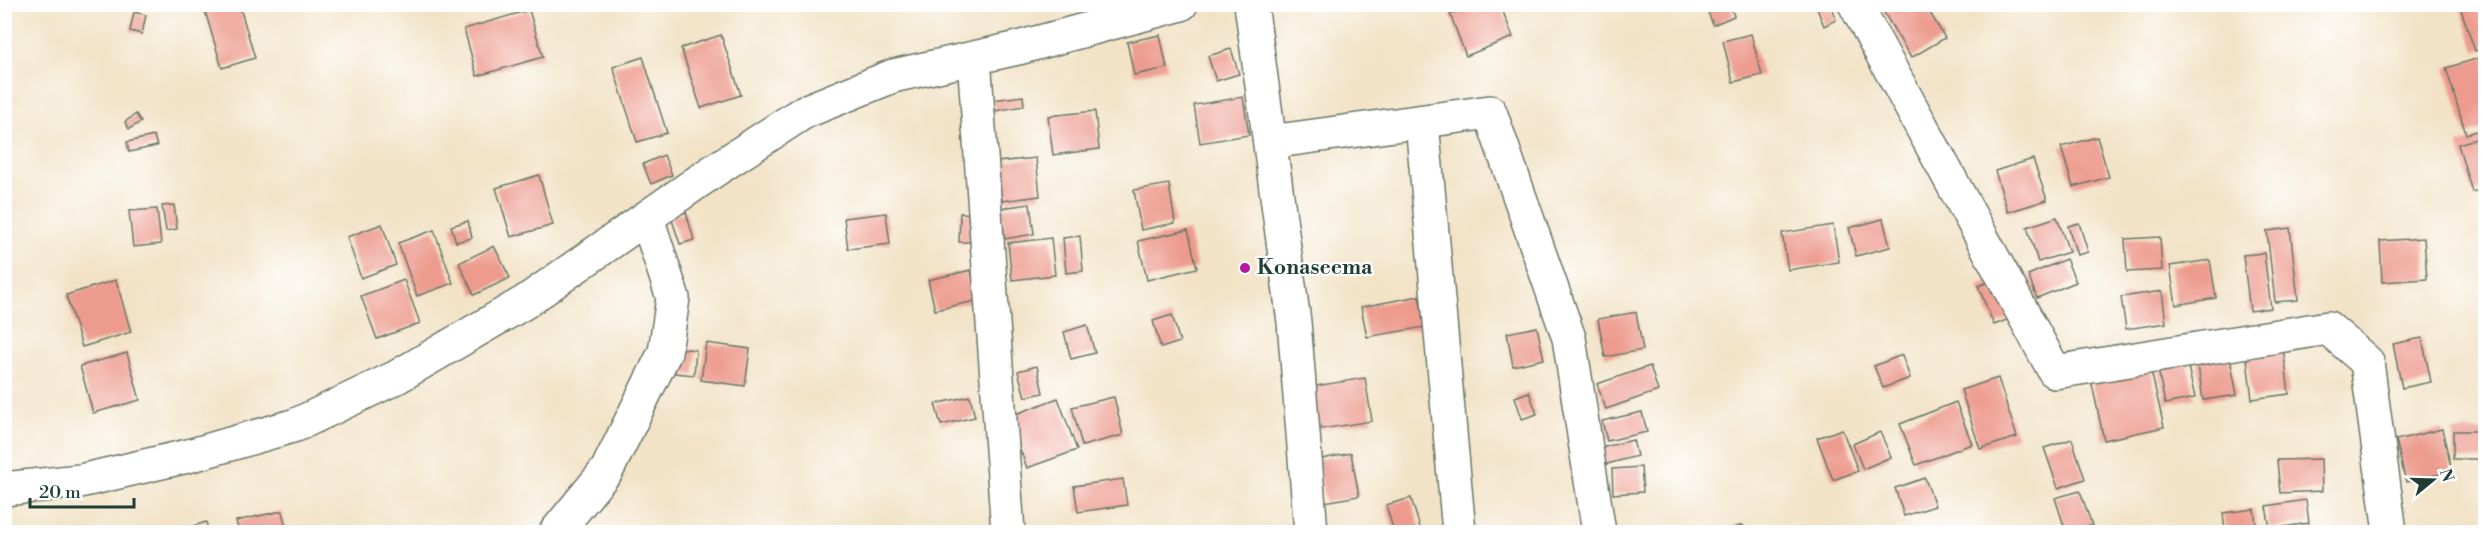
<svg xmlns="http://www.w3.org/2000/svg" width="2490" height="537" viewBox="0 0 2490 537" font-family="'Libre Bodoni',serif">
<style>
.building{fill:#ed9b8e}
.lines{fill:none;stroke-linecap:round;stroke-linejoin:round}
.street-casing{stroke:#697767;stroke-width:36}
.secondary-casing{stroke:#697767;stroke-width:36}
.street{stroke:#fff;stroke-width:33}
.secondary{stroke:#fff;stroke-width:33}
.poi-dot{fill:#b5179e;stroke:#fff;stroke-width:2}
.labels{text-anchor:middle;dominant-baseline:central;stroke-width:4.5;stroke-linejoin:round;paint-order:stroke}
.poi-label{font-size:21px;font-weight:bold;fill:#1f3d34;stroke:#fff;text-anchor:start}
</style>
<rect width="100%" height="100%" fill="#fff"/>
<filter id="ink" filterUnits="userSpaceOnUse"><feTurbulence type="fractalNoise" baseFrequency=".0167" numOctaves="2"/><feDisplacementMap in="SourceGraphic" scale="12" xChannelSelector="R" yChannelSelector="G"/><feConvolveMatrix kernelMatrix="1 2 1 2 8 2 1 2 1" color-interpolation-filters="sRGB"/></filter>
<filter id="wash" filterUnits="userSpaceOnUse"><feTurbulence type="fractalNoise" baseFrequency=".008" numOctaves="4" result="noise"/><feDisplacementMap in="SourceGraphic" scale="24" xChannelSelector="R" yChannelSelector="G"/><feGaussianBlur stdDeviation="1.35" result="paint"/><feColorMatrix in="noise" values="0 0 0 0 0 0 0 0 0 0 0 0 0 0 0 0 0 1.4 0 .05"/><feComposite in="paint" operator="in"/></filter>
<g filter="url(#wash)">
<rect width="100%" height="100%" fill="#f2e3c7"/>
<g id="blocks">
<g class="building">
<polygon points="228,4 239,4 255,58 222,68 205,11"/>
<polygon points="1465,4 1500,4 1513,37 1466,56 1450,14 1466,8"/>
<polygon points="1705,4 1730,4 1734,16 1713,25"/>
<polygon points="1815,4 1830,4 1836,20 1824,26"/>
<polygon points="1894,4 1925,4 1945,38 1911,58 1883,11"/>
<polygon points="2459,4 2486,4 2486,47 2475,51"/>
<polygon points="529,10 543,57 477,76 464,29"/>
<polygon points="134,12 146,15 142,34 130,31"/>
<polygon points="1751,34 1762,75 1733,82 1723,41"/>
<polygon points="721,35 741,95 701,108 681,48"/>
<polygon points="1160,35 1167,68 1134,75 1127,42"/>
<polygon points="1231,49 1239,74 1216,81 1208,56"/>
<polygon points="2486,56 2486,128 2466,134 2446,68"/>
<polygon points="643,57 667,133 637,142 613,67"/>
<polygon points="1023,96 1024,106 995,111 993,100"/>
<polygon points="1243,97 1249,135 1200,143 1194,105"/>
<polygon points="1095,111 1099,149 1053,155 1048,116"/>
<polygon points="136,114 141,122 129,129 125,122"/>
<polygon points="154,136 157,146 129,152 127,142"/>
<polygon points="2486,136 2486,188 2472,192 2458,144"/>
<polygon points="2097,137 2109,177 2073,187 2061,147"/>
<polygon points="664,155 672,175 651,184 643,164"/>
<polygon points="1036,158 1040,196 1002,201 997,162"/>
<polygon points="2033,159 2047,200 2008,212 1995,171"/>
<polygon points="539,175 553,225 511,237 496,188"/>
<polygon points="1169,184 1175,223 1141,230 1134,190"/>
<polygon points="1030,204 1034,234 1005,239 1001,208"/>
<polygon points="174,205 177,229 166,231 162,206"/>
<polygon points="157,209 161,244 133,247 129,211"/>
<polygon points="686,212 694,240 680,244 671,217"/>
<polygon points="886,213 890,244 848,249 844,218"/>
<polygon points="960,213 978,214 978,242 959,242"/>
<polygon points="2057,217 2069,252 2038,262 2027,227"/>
<polygon points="1883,219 1890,247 1856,256 1849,228"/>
<polygon points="468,221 472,238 456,242 451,226"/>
<polygon points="2079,223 2088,252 2077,255 2068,226"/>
<polygon points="382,224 396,265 361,278 347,237"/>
<polygon points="1833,225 1839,262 1788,270 1782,233"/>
<polygon points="2290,228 2298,300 2275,302 2267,231"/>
<polygon points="434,230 453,283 417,296 398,243"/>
<polygon points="1188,230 1197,268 1147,280 1138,241"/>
<polygon points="1080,236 1083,271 1066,273 1063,238"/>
<polygon points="2160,237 2162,270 2127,272 2125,239"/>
<polygon points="1051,238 1055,275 1012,280 1008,243"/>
<polygon points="2424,238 2427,279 2382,282 2380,241"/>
<polygon points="494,246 510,278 474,295 459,263"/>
<polygon points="2264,253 2271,308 2250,311 2243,255"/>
<polygon points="2066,259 2076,282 2037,298 2028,275"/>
<polygon points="2210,260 2216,298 2176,305 2170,266"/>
<polygon points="971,270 979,300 935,310 928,280"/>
<polygon points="116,280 131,332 82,347 66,295"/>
<polygon points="404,280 420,323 377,339 361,296"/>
<polygon points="1995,280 2009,319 1994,325 1978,286"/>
<polygon points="2162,291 2166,323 2126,329 2121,297"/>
<polygon points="1419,296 1425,327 1367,337 1361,307"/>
<polygon points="1636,312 1643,350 1605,357 1598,319"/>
<polygon points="1172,315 1180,342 1161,348 1153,321"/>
<polygon points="1087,325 1095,353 1071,359 1064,332"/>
<polygon points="1537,327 1544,359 1513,366 1507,333"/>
<polygon points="2422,338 2431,382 2402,388 2393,344"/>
<polygon points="706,343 750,349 745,386 701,380"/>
<polygon points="2283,347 2289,394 2252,399 2246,352"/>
<polygon points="677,348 696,350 694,375 675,373"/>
<polygon points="2229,352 2237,395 2203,400 2197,358"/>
<polygon points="127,353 140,400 93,413 80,366"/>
<polygon points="1902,355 1910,378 1883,388 1874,366"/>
<polygon points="2149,362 2164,427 2104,440 2090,375"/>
<polygon points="2187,362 2195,398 2165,404 2158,369"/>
<polygon points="1037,366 1043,393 1025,397 1018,371"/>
<polygon points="1650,366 1658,391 1606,409 1597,384"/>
<polygon points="1365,378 1372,421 1315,430 1309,387"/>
<polygon points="1998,378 2017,437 1980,449 1961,390"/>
<polygon points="1529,392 1537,414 1522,419 1515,397"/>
<polygon points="970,396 975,417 941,425 935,404"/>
<polygon points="1114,397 1123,435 1082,446 1072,407"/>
<polygon points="1058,398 1077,450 1027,468 1008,417"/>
<polygon points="1956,402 1972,444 1916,465 1900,424"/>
<polygon points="1642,412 1647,432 1607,441 1602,421"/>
<polygon points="1842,429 1858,471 1833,480 1817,438"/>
<polygon points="2442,429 2452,471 2406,482 2396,440"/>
<rect x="2453" y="431" width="33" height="28"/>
<polygon points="1880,432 1891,457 1863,469 1853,444"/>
<polygon points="2072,439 2085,479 2058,488 2044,448"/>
<polygon points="1633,440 1637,456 1596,467 1592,450"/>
<polygon points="1351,453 1359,496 1325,502 1317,460"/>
<polygon points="2321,459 2322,491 2280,493 2277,460"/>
<polygon points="1641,467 1643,492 1613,494 1612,469"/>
<polygon points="1925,478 1935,506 1904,516 1895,488"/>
<polygon points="1123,479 1127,505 1078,512 1074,486"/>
<polygon points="2080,491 2092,525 2066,532 2055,498"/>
<polygon points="1411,498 1421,531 1394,532 1386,505"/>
<polygon points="2306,500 2309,523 2270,529 2266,506"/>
<polygon points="2254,509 2257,532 2225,532 2223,513"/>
<polygon points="282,511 287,532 239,532 236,521"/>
<polygon points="206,522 209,532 175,532"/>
<polygon points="1743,525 1746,532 1720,532"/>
</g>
</g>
</g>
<g filter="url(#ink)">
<use href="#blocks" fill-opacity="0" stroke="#697767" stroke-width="1.5"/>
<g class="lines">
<g class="street-casing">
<g id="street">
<polyline points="1251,4 1294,322 1311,532"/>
<polyline points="1855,4 2055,372 2328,328 2367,362 2390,532"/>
<polyline points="974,58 1008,532"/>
<polyline points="1422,122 1459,532"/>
<polyline points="1270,142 1490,112 1569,338 1599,532"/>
<polyline points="556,532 607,470 665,352 673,298 647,218"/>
</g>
</g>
<g class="secondary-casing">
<polyline id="secondary" points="4,489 80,481 192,455 296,425 395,378 525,302 712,172 804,112 893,76 1018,48 1181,4"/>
</g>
<use href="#street" class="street"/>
<use href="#secondary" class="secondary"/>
</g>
</g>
<circle class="poi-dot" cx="1245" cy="268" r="6"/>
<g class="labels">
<g class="poi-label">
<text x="1257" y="268">Konaseema</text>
</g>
</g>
<rect width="2490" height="537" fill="none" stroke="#fff" stroke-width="24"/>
<g transform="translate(2433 480) rotate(71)" stroke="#ffffff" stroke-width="4.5" paint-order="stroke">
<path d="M0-4.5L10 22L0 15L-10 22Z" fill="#1f3d34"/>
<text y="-9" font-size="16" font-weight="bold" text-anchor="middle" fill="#1f3d34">N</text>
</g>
<path d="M30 498v9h104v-9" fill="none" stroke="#1f3d34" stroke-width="3"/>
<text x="39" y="498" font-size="18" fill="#1f3d34" stroke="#ffffff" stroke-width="4.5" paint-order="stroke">20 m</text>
</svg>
